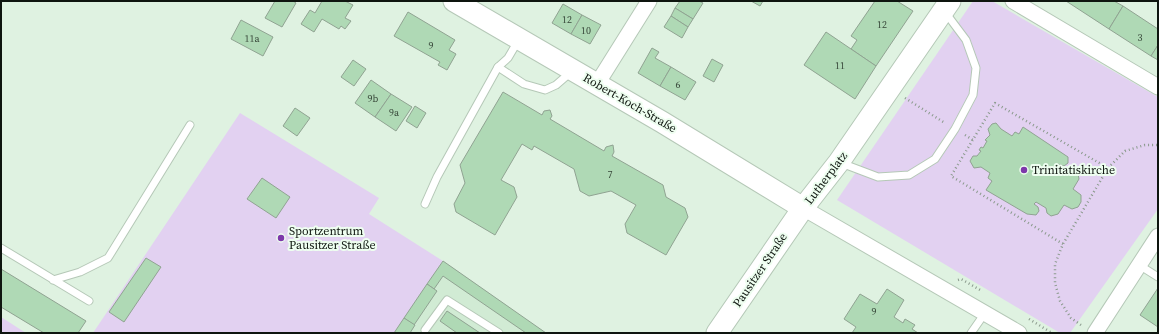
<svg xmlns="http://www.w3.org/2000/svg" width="1159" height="334" viewBox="0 0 1159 334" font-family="'Source Serif 4',serif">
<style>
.built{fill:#d1ebd4}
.green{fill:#e2d1f1}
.building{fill:#afd9b5;stroke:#90a392}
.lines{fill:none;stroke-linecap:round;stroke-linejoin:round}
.lane-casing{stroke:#b5c8b7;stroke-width:9}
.street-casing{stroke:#b5c8b7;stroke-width:17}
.secondary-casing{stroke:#b5c8b7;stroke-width:23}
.path{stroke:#8b9a8d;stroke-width:2.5;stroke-dasharray:1 3;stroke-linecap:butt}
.lane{stroke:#fff;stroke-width:7}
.street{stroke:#fff;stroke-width:15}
.secondary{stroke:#fff;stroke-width:21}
.poi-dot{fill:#7d37aa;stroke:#eefef0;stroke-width:1.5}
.labels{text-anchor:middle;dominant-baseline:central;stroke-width:4;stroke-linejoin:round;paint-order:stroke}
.number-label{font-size:10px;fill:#364638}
.street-label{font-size:12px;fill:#0e150f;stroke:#eefef0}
.poi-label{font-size:12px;fill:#0e150f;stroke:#eefef0;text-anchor:start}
</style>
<rect width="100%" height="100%" fill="#dff2e1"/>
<polygon class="built" points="443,261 546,333 394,333"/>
<g class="green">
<polygon points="973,1 992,1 1158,97 1158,209 1070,333 1060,333 837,200"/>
<polygon points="240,113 379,198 369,214 443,261 394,333 93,333"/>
<polygon points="1,317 26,333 1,333"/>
</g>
<g class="building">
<polygon points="275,1 293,1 296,3 282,27 265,18"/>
<polygon points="322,1 345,1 353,5 345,18 351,21 345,29 341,26 339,29 322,19 314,32 301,24 310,10 315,13"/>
<polygon points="680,1 699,1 703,3 693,19 675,8"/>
<polygon points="751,1 763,1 760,6"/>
<polygon points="875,1 897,1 913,11 876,66 851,49 857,40 851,36"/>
<polygon points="1066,1 1114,1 1123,6 1109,29"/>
<polygon points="563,4 582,15 571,34 552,23"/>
<polygon points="1123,6 1158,29 1158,45 1151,56 1109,29"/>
<polygon points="675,8 693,19 688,27 671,16"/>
<polygon points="408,12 455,40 449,50 456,54 447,70 438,65 440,62 394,36"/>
<polygon points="582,15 601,25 590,44 571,34"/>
<polygon points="671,16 688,27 682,38 664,27"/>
<polygon points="241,20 273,37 263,56 231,39"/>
<polygon points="826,32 876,66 855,99 804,65"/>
<polygon points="1158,45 1158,60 1151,56"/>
<polygon points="652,48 659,52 655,58 671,67 660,86 638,73"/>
<polygon points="712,59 723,65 714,82 703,76"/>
<polygon points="353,60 366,69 354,86 341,77"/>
<polygon points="671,67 696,82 685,100 660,86"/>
<polygon points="371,80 391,94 375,117 355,103"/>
<polygon points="503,92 542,115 544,111 550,110 552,116 550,119 604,151 606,147 613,145 614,152 612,156 663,185 666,197 685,208 688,217 666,255 627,233 625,224 636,205 611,191 589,196 580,191 574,169 534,146 532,150 522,144 501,180 514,187 517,197 495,235 456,212 454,204 465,183 460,165"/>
<polygon points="391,94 412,107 396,131 375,117"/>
<polygon points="415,106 426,113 417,128 406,121"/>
<polygon points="295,108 310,118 297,136 283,126"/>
<polygon points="996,123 1001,129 1012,136 1015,132 1019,134 1023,127 1068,157 1068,163 1064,166 1058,164 1057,167 1067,173 1074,171 1078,174 1079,179 1073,189 1081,195 1081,202 1078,207 1072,209 1064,205 1058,214 1051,216 1047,213 1046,208 1036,202 1034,204 1038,207 1039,211 1036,215 1027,214 986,190 992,181 988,178 990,173 981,167 974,168 970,161 973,156 977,156 981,151 979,150 981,147 983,148 987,141 985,140 990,135 988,129 992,124"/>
<polygon points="262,178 290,197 276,218 247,199"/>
<polygon points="146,258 161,267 124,322 109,312"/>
<polygon points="443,261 546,333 526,333 443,276 434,289 427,284"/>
<polygon points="1,269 86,321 78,333 44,333 1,307"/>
<polygon points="427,284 437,291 414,325 404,318"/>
<polygon points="1158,288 1158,327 1140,315"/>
<polygon points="887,289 904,300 894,317 903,323 905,319 915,325 912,329 918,333 852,333 856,327 844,319 860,294 877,304"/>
<polygon points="447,311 480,333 457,333 440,321"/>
<polygon points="404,318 415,325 410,333 394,333"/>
</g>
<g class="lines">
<g class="lane-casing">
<g id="lane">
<polyline points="518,41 508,58 498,67 524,84 545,90 556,85 571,72"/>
<polyline points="841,163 878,177 909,175 935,159 955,129 973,95 976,68 966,40 945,12"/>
<polyline points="425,204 437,177 498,67"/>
<polyline points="1,248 89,301"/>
<polyline points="1139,265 1158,277"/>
<polyline points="53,280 80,272 108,258 190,125"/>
<polyline points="425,330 447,300 499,333"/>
<polyline points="971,333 985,313"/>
</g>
</g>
<g class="street-casing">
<g id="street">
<polyline points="1013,1 1158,87"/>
<polyline points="597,84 649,1"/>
<polyline points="803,208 1019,333"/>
<polyline points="1095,333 1158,236"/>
</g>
</g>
<g class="secondary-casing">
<g id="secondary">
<polyline points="454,1 662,122 803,208"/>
<polyline points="717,333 803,208 839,162 950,1"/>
</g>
</g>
<g class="path">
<polyline points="905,98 945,123"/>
<polyline points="965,135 973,140"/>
<polyline points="1063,244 951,176 995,103 1108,168"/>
<polyline points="958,280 961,279 982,291"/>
<polyline points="1029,319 1052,333"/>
<polyline points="1081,325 1071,318 1060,301 1055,283 1055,264 1063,244 1108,168 1125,151 1145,145 1158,145"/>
</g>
<use href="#lane" class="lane"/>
<use href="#street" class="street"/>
<use href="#secondary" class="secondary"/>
</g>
<g class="poi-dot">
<circle cx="1024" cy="170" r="4"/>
<circle cx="281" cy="238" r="4"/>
</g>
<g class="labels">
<g class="number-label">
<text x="567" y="19">12</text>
<text x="882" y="24">12</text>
<text x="586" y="30">10</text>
<text x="1140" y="37">3</text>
<text x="252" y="38">11a</text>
<text x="431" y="45">9</text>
<text x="840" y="65">11</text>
<text x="678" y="84">6</text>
<text x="373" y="98">9b</text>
<text x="394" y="112">9a</text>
<text x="610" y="174">7</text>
<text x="874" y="311">9</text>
</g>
<g class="street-label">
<text transform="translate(630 103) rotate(30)">Robert-Koch-Straße</text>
<text transform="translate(826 178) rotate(-53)">Lutherplatz</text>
<text transform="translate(760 270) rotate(-56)">Pausitzer Straße</text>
</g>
<g class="poi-label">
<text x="1032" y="170">Trinitatiskirche</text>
<text x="289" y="231">Sportzentrum<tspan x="289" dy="14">Pausitzer Straße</tspan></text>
</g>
</g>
<rect width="1159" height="334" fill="none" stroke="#0e150f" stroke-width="4"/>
</svg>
